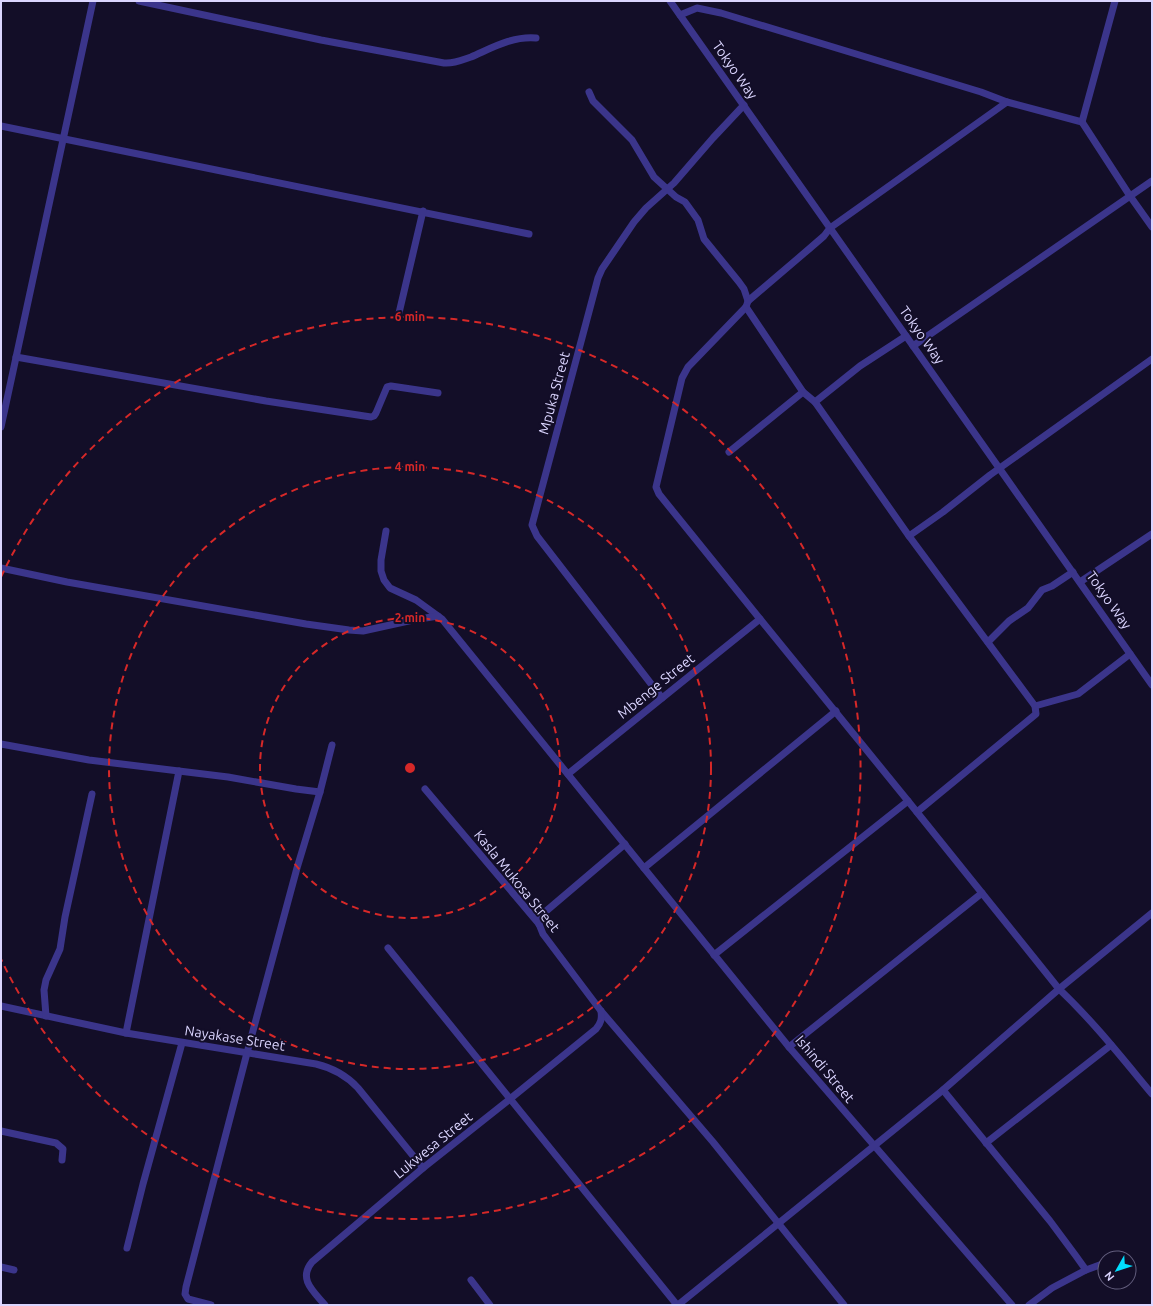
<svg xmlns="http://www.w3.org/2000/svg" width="1153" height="1306" viewBox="0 0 1153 1306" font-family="Ubuntu,sans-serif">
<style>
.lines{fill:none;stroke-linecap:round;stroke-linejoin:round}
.minor{stroke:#3b358b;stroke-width:7}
.ring{fill:none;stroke:#d62828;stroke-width:2;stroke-dasharray:7 5}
.labels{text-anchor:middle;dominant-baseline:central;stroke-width:4;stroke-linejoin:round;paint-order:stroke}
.street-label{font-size:14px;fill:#dbd5ff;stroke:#130e28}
.centre{fill:#d62828;stroke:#130e28;stroke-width:2}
.ring-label{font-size:12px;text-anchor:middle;font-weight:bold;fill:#d62828;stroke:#130e28;stroke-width:4;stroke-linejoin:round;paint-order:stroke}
</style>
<rect width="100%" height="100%" fill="#130e28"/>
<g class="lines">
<g class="minor">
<path d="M139,1l182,39 123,23c10,1 18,-3 27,-6 21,-9 41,-21 65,-19"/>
<polyline points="670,1 1152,685"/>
<polyline points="680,15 697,8 721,13 981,92 1007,102"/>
<polyline points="589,92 593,101 632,140 654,177 676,197 685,202 698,220 704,239 739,282 744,289 748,301"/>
<path d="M1082,122l-75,-20 -177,126 -6,8 -15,13 -61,52 -2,6 -58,60 -6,11 -26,109 3,7 101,125 148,182 151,188c34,32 63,69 93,105"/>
<polyline points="1082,122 1130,196 1152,227"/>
<polyline points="1082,122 1115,1"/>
<polyline points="1,126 529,234"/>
<polyline points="746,307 803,392 815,402 909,536 1035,706 1036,714 917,812"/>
<polyline points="399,313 423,211"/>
<polyline points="913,346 1152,181"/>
<polyline points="16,357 266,401 371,417 374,416 376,413 387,387 391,386 438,393"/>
<polyline points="815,402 860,366 906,336"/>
<polyline points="1,427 93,1"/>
<polyline points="729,452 803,392"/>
<polyline points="386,531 381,560 381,571 384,580 390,588 416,600 438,616"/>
<polyline points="909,536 943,512 990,475 1152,359"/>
<polyline points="1,568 67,582 306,624 349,630 363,631 413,620 438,616 442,619 789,1047 1012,1305"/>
<polyline points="1080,582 1152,534"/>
<polyline points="988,642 1009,621 1028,608 1042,590 1052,586 1073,572"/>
<polyline points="662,698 537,536 532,525 598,278 602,269 634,222 646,208 674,183 713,138 744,105"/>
<polyline points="1035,706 1078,694 1130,654"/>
<polyline points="1,744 89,760 228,777 296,789 320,792"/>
<polyline points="568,774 760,619"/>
<polyline points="425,789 539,924 543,934 601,1011 713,1142 844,1305"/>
<polyline points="644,868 836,711"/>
<polyline points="539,924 541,916 545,912 625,844"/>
<polyline points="388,948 677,1305"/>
<polyline points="714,955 908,801"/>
<path d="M1,1006l125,27 190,31c17,4 30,11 42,24l65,80"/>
<polyline points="46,1016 44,990 46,980 60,949 65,917 92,794"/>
<polyline points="126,1033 179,771"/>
<polyline points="789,1047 982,893"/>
<polyline points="943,1090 1050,1221 1076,1256 1086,1270 1105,1263"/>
<polyline points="1,1131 56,1143 63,1149 62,1160"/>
<polyline points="986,1143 1111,1045"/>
<polyline points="127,1248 143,1184 182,1043"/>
<polyline points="1,1267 14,1270"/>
<polyline points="471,1280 490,1305"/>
<polyline points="211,1305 188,1299 185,1294 186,1287 247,1053 297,868 320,792 332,745"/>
<path d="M325,1305c-12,-14 -27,-26 -13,-43l111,-94 87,-69 86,-70c5,-6 6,-10 5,-18"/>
<polyline points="678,1305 943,1090 1059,989 1152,913"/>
<polyline points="1029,1305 1052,1288 1086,1270"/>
</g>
</g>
<g class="ring">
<circle cx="410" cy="768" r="150"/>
<circle cx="410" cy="768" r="301"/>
<path d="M1 577A451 451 0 1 1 1 959"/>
</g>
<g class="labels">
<g class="street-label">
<text transform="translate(735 70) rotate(55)">Tokyo Way</text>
<text transform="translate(922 335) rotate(55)">Tokyo Way</text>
<text transform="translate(554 393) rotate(-75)">Mpuka Street</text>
<text transform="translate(1109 600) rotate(55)">Tokyo Way</text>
<text transform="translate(656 686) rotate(-39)">Mbenge Street</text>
<text transform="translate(517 881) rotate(51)">Kasla Mukosa Street</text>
<text transform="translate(235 1038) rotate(9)">Nayakase Street</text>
<text transform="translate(825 1069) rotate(50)">Ishindi Street</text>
<text transform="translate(433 1145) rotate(-39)">Lukwesa Street</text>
</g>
</g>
<circle cx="410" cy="768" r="6" class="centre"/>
<g class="ring-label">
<text x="410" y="321">6 min</text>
<text x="410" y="471">4 min</text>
<text x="410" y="622">2 min</text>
</g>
<rect width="1153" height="1306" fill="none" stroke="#dbd5ff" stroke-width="4"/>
<g transform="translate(1117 1270) rotate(231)"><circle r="19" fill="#130e28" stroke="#635e7e"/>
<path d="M0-3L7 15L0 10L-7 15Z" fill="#01dfff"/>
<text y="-6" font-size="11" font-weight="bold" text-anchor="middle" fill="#dbd5ff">N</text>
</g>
</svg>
